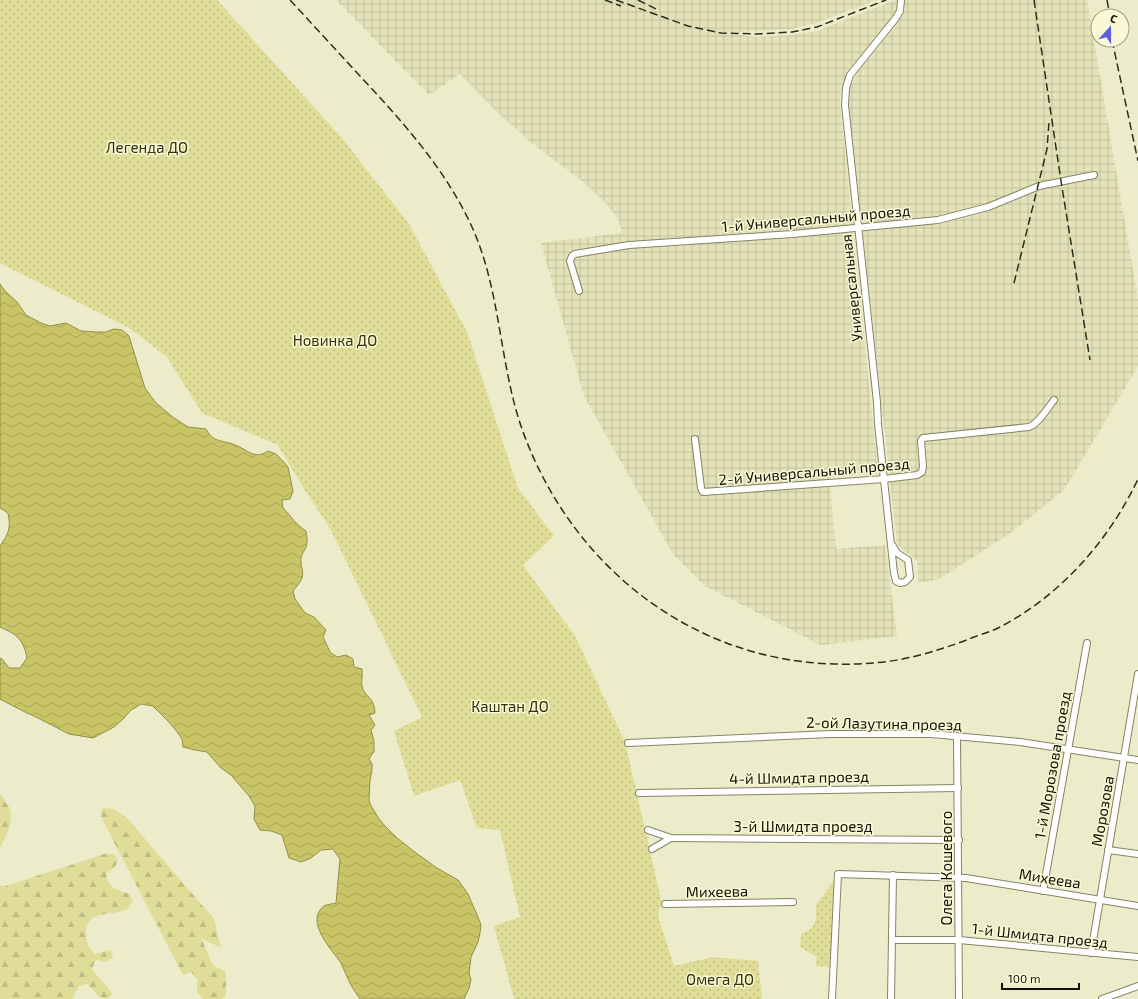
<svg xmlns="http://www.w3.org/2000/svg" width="1138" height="999" viewBox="0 0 1138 999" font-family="'Exo 2',sans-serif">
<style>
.industrial{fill:url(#industrial-grid)}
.grass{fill:url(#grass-dots)}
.forest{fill:url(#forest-firs)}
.water{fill:url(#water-waves);stroke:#928f4a}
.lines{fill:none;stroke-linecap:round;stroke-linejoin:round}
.street-casing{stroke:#858465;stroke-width:8}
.street{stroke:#fff;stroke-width:6}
.rail{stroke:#2d2d1f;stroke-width:1.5;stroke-dasharray:8 4;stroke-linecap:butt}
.labels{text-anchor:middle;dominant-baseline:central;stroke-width:3;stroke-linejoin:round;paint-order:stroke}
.park-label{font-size:15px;fill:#333107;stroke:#faf9d7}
.street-label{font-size:15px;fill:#101005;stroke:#faf9d7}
</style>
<defs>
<pattern id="industrial-grid" width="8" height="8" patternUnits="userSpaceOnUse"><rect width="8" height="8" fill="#e3e2b8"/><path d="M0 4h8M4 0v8" fill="none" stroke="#c2c19d"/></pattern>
<pattern id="grass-dots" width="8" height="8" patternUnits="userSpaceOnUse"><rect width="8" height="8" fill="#dfdd98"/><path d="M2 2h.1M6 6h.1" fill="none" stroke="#bebd82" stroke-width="1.8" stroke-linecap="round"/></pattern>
<pattern id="forest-firs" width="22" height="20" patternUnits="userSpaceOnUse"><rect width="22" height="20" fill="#dfdd98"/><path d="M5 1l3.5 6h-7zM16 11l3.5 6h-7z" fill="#bebd82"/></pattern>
<pattern id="water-waves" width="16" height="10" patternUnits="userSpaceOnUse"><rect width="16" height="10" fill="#c9c567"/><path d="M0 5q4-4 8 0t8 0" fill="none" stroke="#aca858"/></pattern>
</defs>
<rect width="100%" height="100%" fill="#edecca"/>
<g class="industrial">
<polygon points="336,0 877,0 816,23 792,29 723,33 756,37 791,35 817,31 895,0 897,0 896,10 889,21 849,69 842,86 840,96 840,105 878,473 829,477 836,549 885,545 897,636 821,645 705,586 673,554 584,396 541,243 622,233 619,220 605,202 582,181 533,144 498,113 460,74 429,95"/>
<polygon points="905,0 1087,0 1138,300 1138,366 1064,490 1009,534 939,579 918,583 917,561 897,544 849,104 850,88 857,73 896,26 904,12"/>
</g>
<g class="grass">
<polygon points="0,0 217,0 342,138 409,224 467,332 518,488 554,536 523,565 575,636 625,742 662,904 659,909 658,916 674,966 713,957 758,961 762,999 514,999 494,926 520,917 500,830 477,828 460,780 414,796 394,731 422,717 331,530 301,484 278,445 202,413 167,357 129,328 0,263"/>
<polygon points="835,879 831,967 816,966 817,957 800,947 801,934 811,929 816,920 816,905"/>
</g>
<g class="forest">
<path d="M0,793c3,5 6,10 9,14 6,12 -3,30 -9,41z"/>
<polygon points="102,808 114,809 128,819 214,919 221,948 201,938 213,965 226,972 226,996 221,999 203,999 197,992 197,979 191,972 183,975 105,825 101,816"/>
<path d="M107,853l8,2 3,7 -5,7 -7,4 2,9 5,6 16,6 4,7c-2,2 -3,6 -6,8 -13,8 -42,-1 -41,25 0,9 3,14 9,20l16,-4 2,8 -8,4 -9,-2 -4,8c5,10 15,16 20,26l-4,5c-11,0 -13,-8 -21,-15l-8,2 -7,13h-72v-114l3,2z"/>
</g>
<path class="water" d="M0,284l5,7 12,11 9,13 15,8 9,3 16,-3 15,8 16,1h9l8,-3 8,1 7,6 16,52 10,14 19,16 14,9 18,2c7,13 14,11 27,15 13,4 21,17 35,7l8,3 6,6 6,7 5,24 -3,8 -8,1 1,8c9,9 12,16 23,23 1,6 2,11 0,16 -2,5 -6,9 -5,15 0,5 3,10 1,16 -1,4 -6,9 -9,13l2,8 10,14 9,4 12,13 -3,7 7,15 7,5 9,-2 7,4 1,8 8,2c1,6 -1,12 0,17 2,11 13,11 13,27l-6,2 6,10 -4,5 3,11v11l-2,2 -3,5 3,5v6l-2,11 -1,18 1,5 9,15 6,7 12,12 19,15 21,15 21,12 10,14 10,23 3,8 -1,8 -2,9 -7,15 -2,16 2,7 -2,8 -5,11h-104c-3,-5 -7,-10 -10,-16 -3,-6 -6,-13 -9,-20 -9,-13 -37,-42 -17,-57 4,-2 9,-2 12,-3l4,-44 -7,-10 -12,1 -10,8 -10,4 -12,-4 -7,-23 -11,-4 -11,-1 -6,-11 1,-13 -6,-10 -18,-21 -10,-7 -14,-16 -12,-2 -12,-3 -1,-8 -7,-10 -8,-9 -14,-14 -12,-2 -10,6 -8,9 -9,8 -21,11 -24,-4 -33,-17 -11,-5 -25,-13v-41l2,1 7,9h11l7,-10c-4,-19 -9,-23 -27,-31v-81c9,-13 11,-18 8,-33l-8,-5z"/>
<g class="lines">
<g class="street-casing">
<g id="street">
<polyline points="579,291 570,261 572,256 575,254 629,245 793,234 938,220 988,207 1039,186 1094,175"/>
<path d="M695,439l6,49 2,4 181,-13 33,-4 5,-3 1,-6 -2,-25 2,-3 106,-11c10,-4 18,-18 25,-27"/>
<polyline points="891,543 897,553 908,560 910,577 905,582 900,583 896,581 894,573 878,424 877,402 845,105 846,88 850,75 896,18 900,11 901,0"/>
<polyline points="957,736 959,999"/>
<polyline points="628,743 830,734 931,734 1020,742 1138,760"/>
<polyline points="639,793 958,788"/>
<polyline points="648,830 671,838 959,840"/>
<polyline points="652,849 671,838"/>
<polyline points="1108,850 1138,854"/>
<polyline points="1043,891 1087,643"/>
<polyline points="665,904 793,902"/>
<polyline points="892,940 959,940 1138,957"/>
<polyline points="1091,953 1138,674"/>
<polyline points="832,999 838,874 966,878 1138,906"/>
<polyline points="891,999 893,875"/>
<polyline points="1102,999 1138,986"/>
</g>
</g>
<use href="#street" class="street"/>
<g class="rail">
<path d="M290,0c23,25 47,51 70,76 43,46 86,94 112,151 29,64 27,136 50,202 48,135 167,231 312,235 31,1 61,-2 90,-10 17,-5 33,-10 50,-17 8,-3 16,-5 24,-9 61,-31 111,-87 140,-149"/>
<polyline points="605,0 621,6"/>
<polyline points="616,0 688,26 721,33 756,34 792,32 817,27 886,0"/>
<polyline points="638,0 658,10"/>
<polyline points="1034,0 1061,181 1090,360"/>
<polyline points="1107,0 1110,16"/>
<polyline points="1112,40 1138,161"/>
<polyline points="1014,283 1047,149 1049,122"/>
</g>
</g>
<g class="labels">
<g class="park-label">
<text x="147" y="147">Легенда ДО</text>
<text x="335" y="340">Новинка ДО</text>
<text x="510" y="706">Каштан ДО</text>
<text x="720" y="979">Омега ДО</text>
</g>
<g class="street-label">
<text transform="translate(816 218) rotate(-5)">1-й Универсальный проезд</text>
<text transform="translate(851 288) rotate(-96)">Универсальная</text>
<text transform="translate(814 471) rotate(-5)">2-й Универсальный проезд</text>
<text transform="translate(884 723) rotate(1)">2-ой Лазутина проезд</text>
<text transform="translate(1052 765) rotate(-80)">1-й Морозова проезд</text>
<text transform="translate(799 777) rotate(-1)">4-й Шмидта проезд</text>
<text transform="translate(1102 811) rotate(-80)">Морозова</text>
<text x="803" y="826">3-й Шмидта проезд</text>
<text transform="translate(946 868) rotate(-90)">Олега Кошевого</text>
<text transform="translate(1050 878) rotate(9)">Михеева</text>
<text transform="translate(717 891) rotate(-1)">Михеева</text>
<text transform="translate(1040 935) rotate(6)">1-й Шмидта проезд</text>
</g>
</g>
<g transform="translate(1110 28) rotate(21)"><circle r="19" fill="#faf9d7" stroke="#9c9c83"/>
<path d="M0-3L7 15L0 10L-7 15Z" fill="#5f61da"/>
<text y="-6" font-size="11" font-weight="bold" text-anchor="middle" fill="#101005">С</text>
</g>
<path d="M1002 983v6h77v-6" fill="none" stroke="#101005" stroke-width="2"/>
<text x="1008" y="983" font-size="12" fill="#101005" stroke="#faf9d7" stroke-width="3" paint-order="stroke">100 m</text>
</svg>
